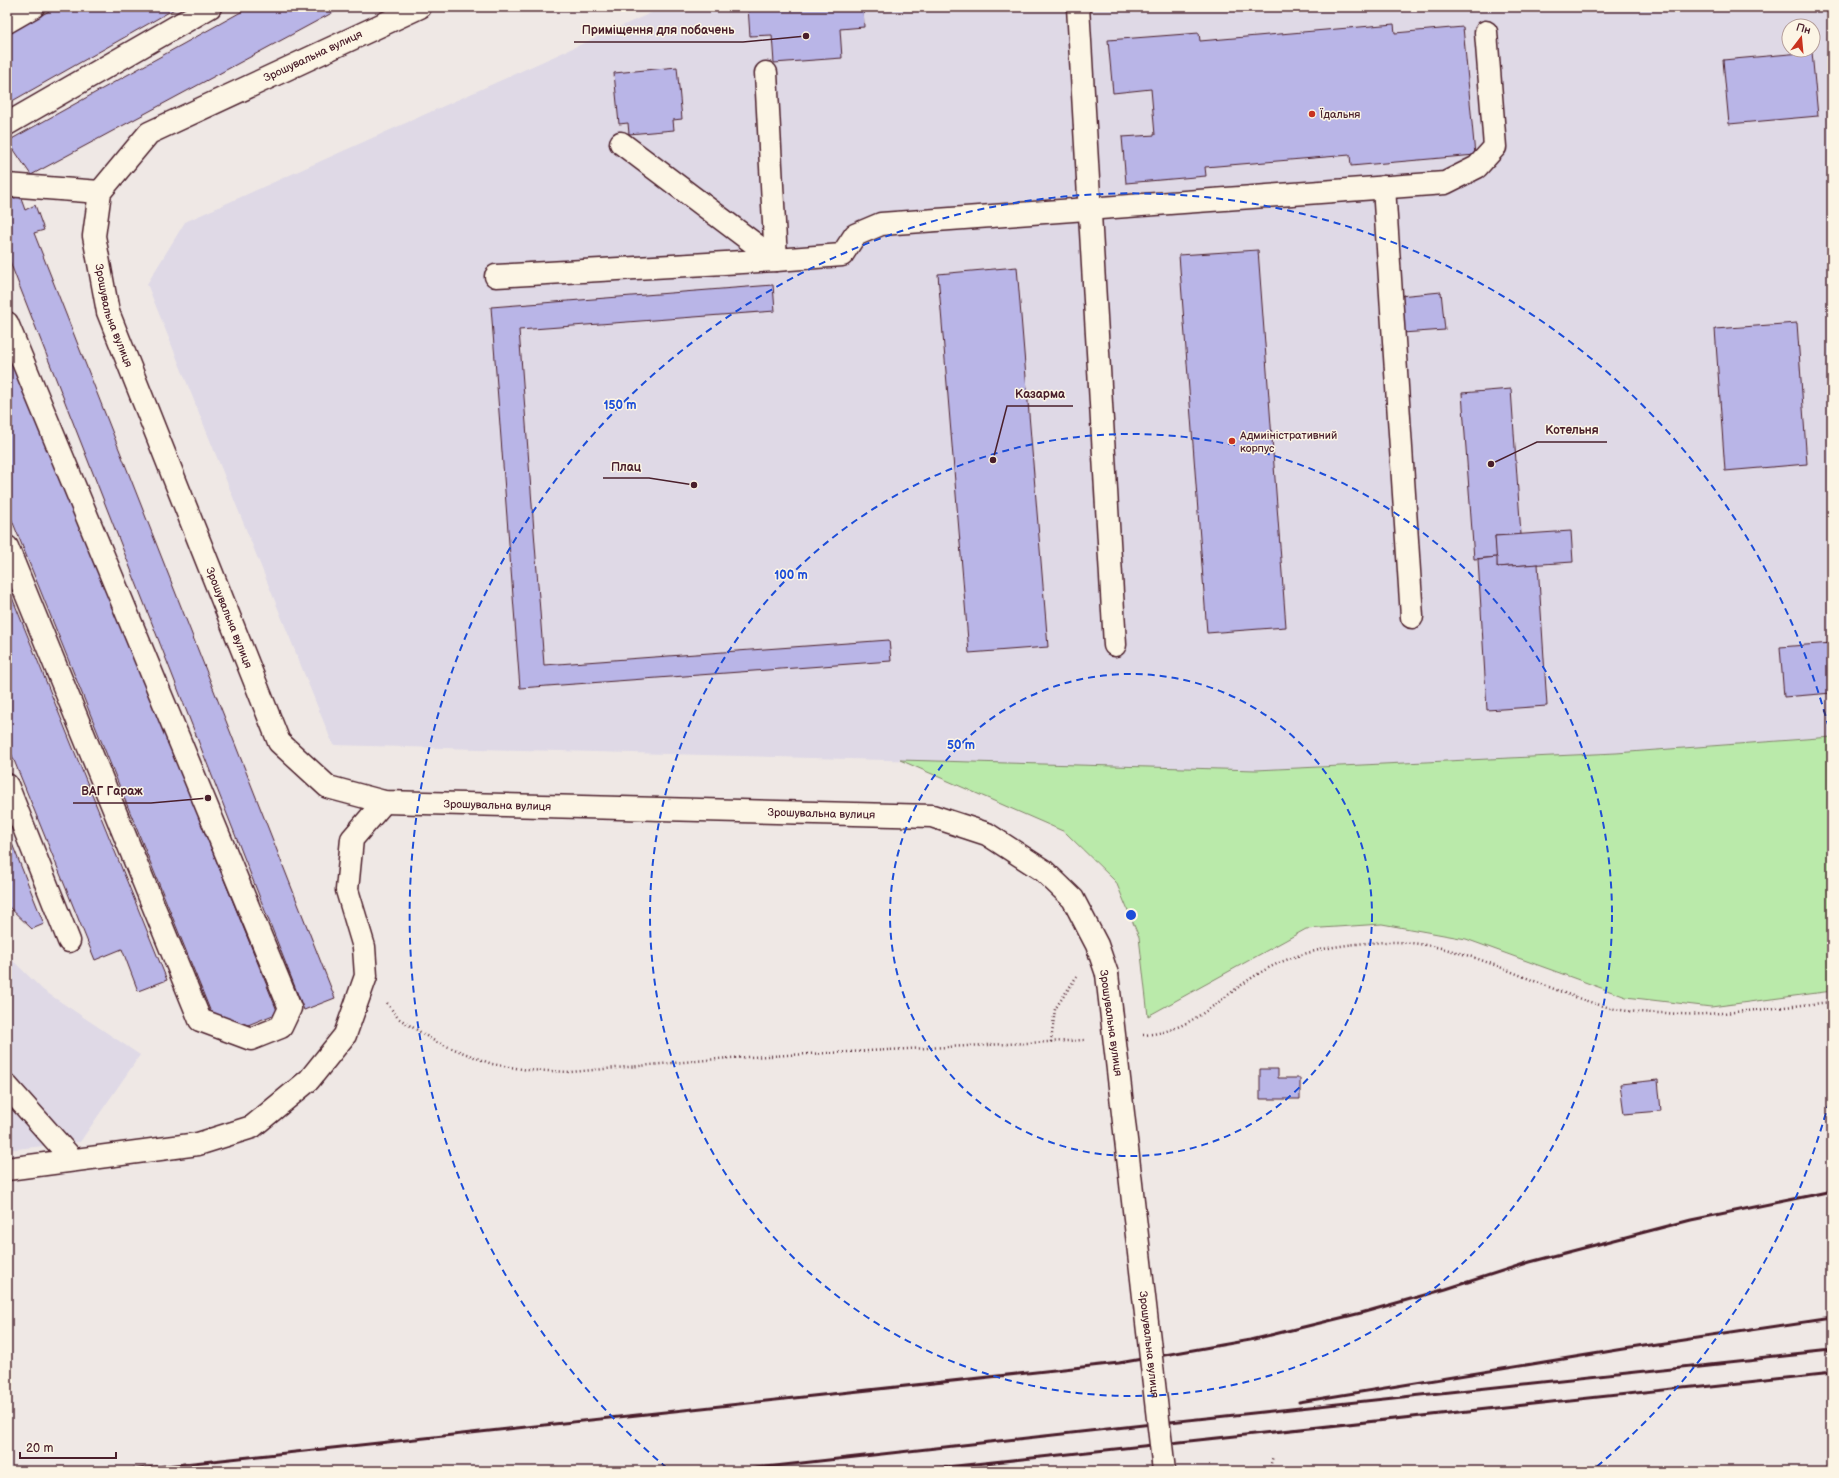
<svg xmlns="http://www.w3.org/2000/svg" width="1839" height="1478" viewBox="0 0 1839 1478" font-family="'Balsamiq Sans',sans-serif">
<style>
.built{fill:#dfd9e6;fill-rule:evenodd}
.green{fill:#baeaaa;stroke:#82846a}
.building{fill:#b9b5e7;stroke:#4a1f2b}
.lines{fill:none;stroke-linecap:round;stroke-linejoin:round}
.minor-casing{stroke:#4a1f2b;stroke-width:25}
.path{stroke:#4a1f2b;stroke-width:2.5;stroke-dasharray:1 3;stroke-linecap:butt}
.minor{stroke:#fcf5e5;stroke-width:22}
.rail{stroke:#4a1f2b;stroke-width:3}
.minor-bridge-casing{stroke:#4a1f2b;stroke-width:25;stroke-linecap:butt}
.minor-bridge{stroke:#fcf5e5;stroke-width:22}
.ring{fill:none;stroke:#1d4ed8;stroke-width:2;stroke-dasharray:7 5}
.poi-dot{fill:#c8321e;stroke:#fcf5e5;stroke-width:1.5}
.labels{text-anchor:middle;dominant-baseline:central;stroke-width:3;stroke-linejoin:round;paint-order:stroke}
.street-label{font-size:11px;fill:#4a1f2b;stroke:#fcf5e5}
.poi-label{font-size:11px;fill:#4a1f2b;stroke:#fcf5e5;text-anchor:start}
.centre{fill:#1d4ed8;stroke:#fcf5e5;stroke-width:2}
.ring-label{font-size:12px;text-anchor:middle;font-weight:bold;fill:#1d4ed8;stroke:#fcf5e5;stroke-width:3;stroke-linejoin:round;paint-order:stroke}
.leader{fill:none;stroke:#4a1f2b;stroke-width:1.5}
.callout-dot{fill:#4a1f2b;stroke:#fcf5e5;stroke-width:1.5}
.callout-label{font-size:12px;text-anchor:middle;font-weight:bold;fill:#4a1f2b;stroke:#fcf5e5;stroke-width:3;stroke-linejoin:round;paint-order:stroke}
</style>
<rect width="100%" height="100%" fill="#efe8e5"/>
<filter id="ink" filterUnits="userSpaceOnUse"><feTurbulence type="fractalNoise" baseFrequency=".025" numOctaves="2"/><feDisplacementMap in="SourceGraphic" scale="8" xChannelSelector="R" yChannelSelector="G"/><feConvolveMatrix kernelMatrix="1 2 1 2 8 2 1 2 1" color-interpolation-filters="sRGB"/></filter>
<g filter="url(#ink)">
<g class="built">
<path d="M674,7h1158v730l-216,16 -360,17 -923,-25 -186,-461 38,-62 477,-214zM1789,26h24v24h-24z"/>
<polygon points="7,955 43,990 140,1055 80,1142 7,1150"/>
</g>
<polygon class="green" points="1832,737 1832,991 1711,1007 1626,997 1466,939 1382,924 1306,929 1148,1016 1139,937 1116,882 1065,832 900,760 1256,770 1616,753"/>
<g class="building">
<polygon points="56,7 178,7 7,104 7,35"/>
<polygon points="250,7 343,7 31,175 8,141"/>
<polygon points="748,7 863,7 864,27 840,29 842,58 774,63 772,35 750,36"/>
<polygon points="1394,24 1395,33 1463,27 1475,155 1351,166 1350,155 1205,167 1206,176 1126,183 1122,137 1155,135 1151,89 1113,93 1108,40 1199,33 1200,41"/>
<polygon points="1812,52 1818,116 1729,124 1723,60"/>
<polygon points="677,67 682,119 673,120 674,130 629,134 628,123 619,124 614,73"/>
<polygon points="20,196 25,210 35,205 44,230 34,233 335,998 304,1010 10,262 7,263 7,201"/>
<polygon points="1258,250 1286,627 1207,633 1179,255"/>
<polygon points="1017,267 1048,647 969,653 938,274"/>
<polygon points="773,285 775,311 519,330 544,665 889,640 891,661 520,688 491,307"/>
<polygon points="1441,292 1445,330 1402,333 1399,296"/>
<polygon points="1797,323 1807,464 1725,471 1715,329"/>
<polygon points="7,343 278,1013 248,1025 212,1015 7,508"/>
<polygon points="1511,389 1521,535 1495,536 1497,557 1474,559 1462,393"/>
<polygon points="1571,531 1573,562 1497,567 1495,536"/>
<polygon points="1497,557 1497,567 1538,564 1547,706 1487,710 1478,559"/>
<polygon points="7,585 167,980 138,991 122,949 95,960 7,743"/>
<polygon points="1832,643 1832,693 1784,697 1780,647"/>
<polygon points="7,831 44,924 32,929 7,905"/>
<polygon points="1260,1069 1278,1069 1278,1078 1300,1078 1300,1099 1260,1099"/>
<polygon points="1658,1080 1661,1111 1624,1114 1620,1084"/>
</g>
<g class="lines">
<g class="minor-casing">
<g id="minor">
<path id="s1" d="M420,7l-271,126 -49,59 -6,44 14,76 171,430 49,45 56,15 548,14 55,18 57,37 29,28 24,46 10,29"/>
<polyline points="1078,7 1115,645"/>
<polyline points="7,22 33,7"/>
<polyline points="766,73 776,260 842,255 855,235 881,224 1445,183 1477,167 1495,147 1486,32"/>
<polyline points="7,124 210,7"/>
<polyline points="7,185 100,192"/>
<polyline points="1384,187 1412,617"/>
<polyline points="496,276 776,260 621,143"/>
<polyline points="7,323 290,1008 281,1027 251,1039 200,1020 7,547"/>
<polyline points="7,785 69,941"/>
<polyline points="7,1086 73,1160"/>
<polyline points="7,1169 198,1144 252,1127 309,1080 345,1035 366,976 364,947 347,890 352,839 384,802"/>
</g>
</g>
<g class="path">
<polyline points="387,1003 398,1018 436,1042 492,1064 528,1070 571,1072 729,1058 1086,1040"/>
<path d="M1143,1035c51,-3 78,-40 120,-64 37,-21 83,-28 126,-29 79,-1 150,49 226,67 15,3 34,4 50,4 13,1 27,2 40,1 42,-2 85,-8 127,-12"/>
<polyline points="1051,1042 1055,1009 1077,976"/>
<polyline points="1269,1471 1273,1456"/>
</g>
<use href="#minor" class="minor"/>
<g class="rail">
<polyline points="1299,1402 1624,1349 1832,1318"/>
<polyline points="119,1471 1119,1363 1250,1340 1361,1313 1446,1289 1530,1262 1691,1220 1832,1191"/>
<polyline points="729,1471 1188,1420 1832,1351"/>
<polyline points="910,1471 1832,1372"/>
</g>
<g class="minor-bridge-casing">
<g id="minor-bridge">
<path id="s2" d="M1107,974l57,497"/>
</g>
</g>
<use href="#minor-bridge" class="minor-bridge"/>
</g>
</g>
<g class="ring">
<circle cx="1131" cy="915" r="241"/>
<circle cx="1131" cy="915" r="481"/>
<path d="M1832 1090A722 722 0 0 1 1595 1468M667 1468A722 722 0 1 1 1832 740"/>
</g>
<g class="poi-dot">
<circle cx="1312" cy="114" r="4"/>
<circle cx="1232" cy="441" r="4"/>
</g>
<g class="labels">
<g class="street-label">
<text transform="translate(313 56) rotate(-25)">Зрошувальна вулиця</text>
<text stroke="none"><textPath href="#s1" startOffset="502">Зрошувальна вулиця</textPath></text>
<text stroke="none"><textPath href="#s1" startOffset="826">Зрошувальна вулиця</textPath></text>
<text stroke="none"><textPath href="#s1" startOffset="1198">Зрошувальна вулиця</textPath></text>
<text stroke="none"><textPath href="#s1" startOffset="1522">Зрошувальна вулиця</textPath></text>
<text transform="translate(1111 1023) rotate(82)">Зрошувальна вулиця</text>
<text stroke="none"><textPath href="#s2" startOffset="373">Зрошувальна вулиця</textPath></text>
</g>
<g class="poi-label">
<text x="1320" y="114">Їдальня</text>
<text x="1240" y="435">Адмиіністративний<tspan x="1240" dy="13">корпус</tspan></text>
</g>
</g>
<circle cx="1131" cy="915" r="6" class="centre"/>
<g class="ring-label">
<text x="620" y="409">150 m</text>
<text x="791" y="579">100 m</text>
<text x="961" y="749">50 m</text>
</g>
<path class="leader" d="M806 36L743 42H574M993 460L1007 406H1073M1491 464L1537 442H1607M694 485L649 478H603M208 798L151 803H73"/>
<g class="callout-dot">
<circle cx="806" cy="36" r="4"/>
<circle cx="993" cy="460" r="4"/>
<circle cx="1491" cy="464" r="4"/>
<circle cx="694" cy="485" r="4"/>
<circle cx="208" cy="798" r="4"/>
</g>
<g class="callout-label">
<text x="658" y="34">Приміщення для побачень</text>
<text x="1040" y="398">Казарма</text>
<text x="1572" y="434">Котельня</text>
<text x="626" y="471">Плац</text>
<text x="112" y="795">ВАГ Гараж</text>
</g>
<rect width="1839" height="1478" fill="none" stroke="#fcf5e5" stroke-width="24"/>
<rect x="12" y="12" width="1815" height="1454" fill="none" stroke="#4a1f2b" stroke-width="1.5" filter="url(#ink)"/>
<g transform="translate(1801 38) rotate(16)"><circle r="19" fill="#fcf5e5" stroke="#b59f9b"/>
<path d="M0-3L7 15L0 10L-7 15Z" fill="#c8321e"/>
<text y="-6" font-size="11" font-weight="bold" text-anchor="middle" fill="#4a1f2b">Пн</text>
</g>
<path d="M20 1452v6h96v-6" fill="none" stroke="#4a1f2b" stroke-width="2"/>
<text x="26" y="1452" font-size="12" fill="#4a1f2b" stroke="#fcf5e5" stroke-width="3" paint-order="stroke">20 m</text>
</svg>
